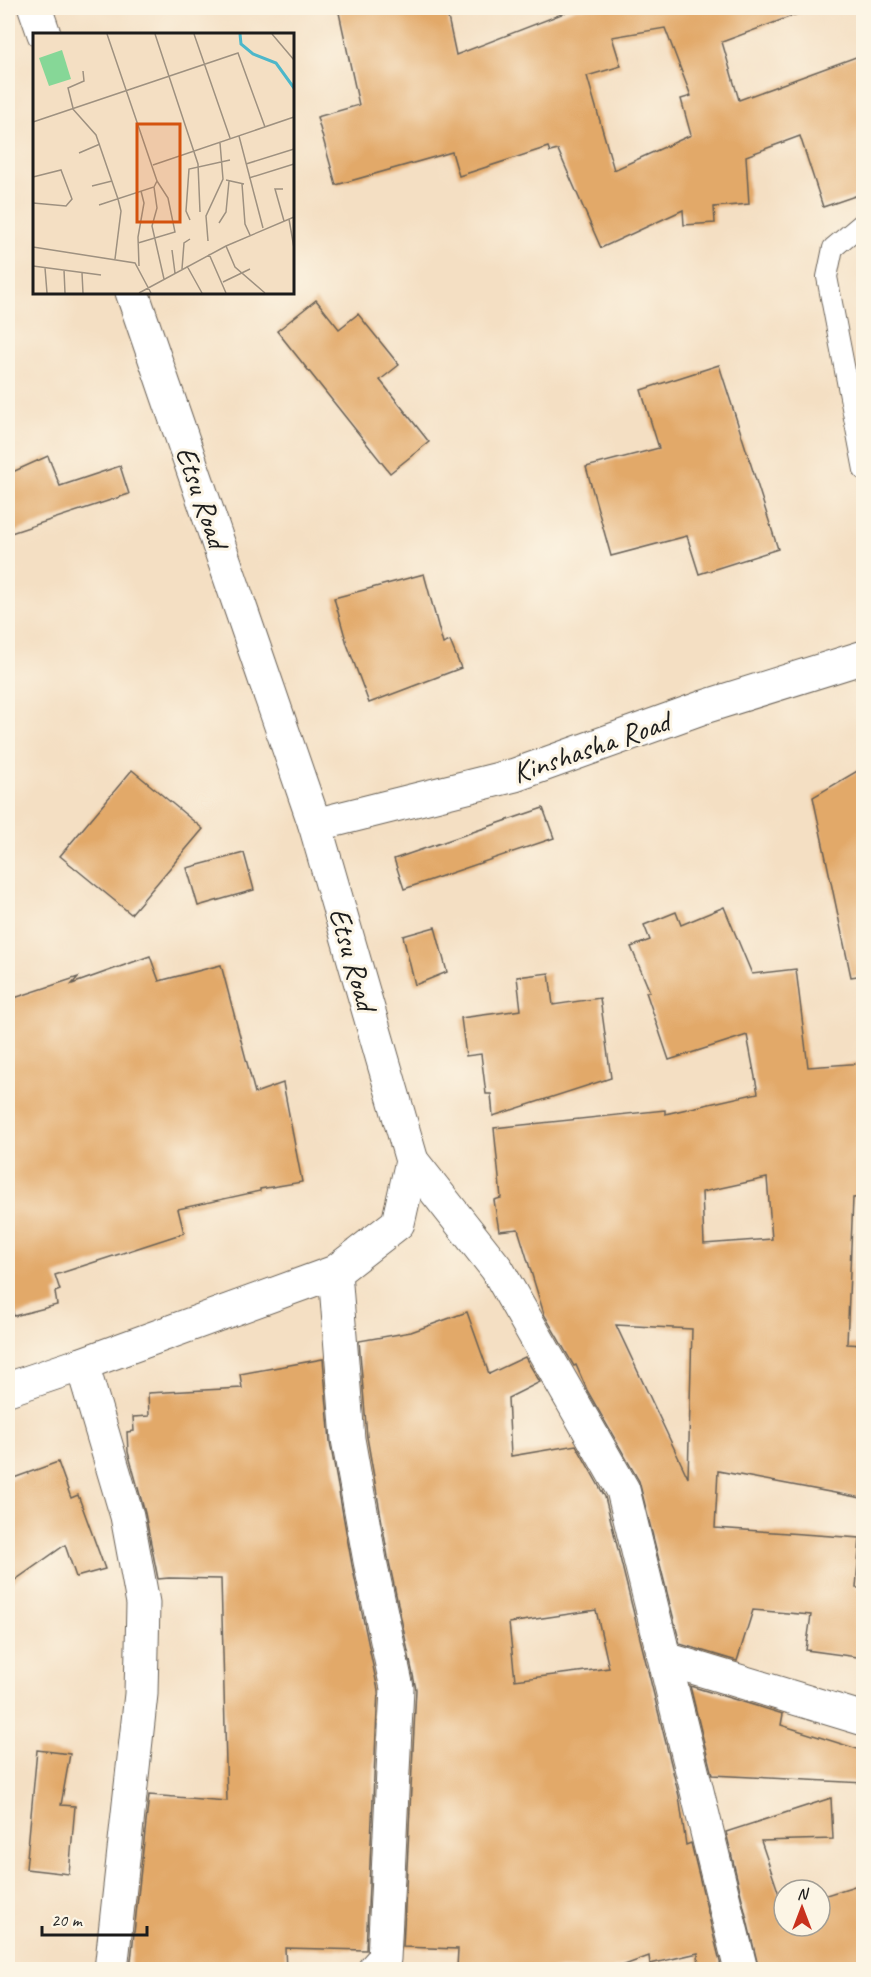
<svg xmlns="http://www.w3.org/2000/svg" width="871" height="1977" viewBox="0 0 871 1977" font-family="Caveat,sans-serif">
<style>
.building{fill:#e2a969;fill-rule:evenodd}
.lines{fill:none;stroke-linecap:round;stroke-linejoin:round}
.service-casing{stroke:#686056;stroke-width:22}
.minor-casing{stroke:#686056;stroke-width:35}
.service{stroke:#fff;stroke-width:20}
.minor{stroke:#fff;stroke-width:33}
.labels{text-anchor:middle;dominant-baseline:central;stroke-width:6;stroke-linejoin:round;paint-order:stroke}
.street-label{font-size:30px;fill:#1c1c1c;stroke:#fcf5e5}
.inset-river{fill:none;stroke:#4db7ca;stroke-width:3}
.inset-road{fill:none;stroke:#9e9180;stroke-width:1.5}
.view{fill:#d4530e;fill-opacity:0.15;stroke:#d4530e;stroke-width:3}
.inset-edge{fill:none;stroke:#1c1c1c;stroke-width:3}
</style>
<rect width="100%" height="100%" fill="#fcf5e5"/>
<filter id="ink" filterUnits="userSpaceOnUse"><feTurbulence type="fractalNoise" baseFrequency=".0167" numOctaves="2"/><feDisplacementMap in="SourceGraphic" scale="12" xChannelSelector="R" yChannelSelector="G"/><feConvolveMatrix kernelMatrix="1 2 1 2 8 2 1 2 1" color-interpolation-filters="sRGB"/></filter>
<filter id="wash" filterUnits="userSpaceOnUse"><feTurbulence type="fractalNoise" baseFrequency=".008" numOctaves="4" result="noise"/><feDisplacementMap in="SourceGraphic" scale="24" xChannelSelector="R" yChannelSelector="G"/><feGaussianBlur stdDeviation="1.35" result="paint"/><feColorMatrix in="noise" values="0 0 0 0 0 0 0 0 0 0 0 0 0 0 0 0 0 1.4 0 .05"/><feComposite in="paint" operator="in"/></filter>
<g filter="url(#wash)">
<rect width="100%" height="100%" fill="#f4dfc3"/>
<g id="blocks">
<g class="building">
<path d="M338,8h108l10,47 121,-47h230l1,2 -86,32 17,58 125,-46v139l-41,14 -23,-71 -54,20 3,48 -35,3 1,16 -31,2 -1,-15 -82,38 -43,-98 -8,2 -2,-5 -89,29 -7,-24 -116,33 -19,-68 42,-12zM665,28l26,68 -10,3 10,36 -77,35 -27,-94 34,-10 -9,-29z"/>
<polygon points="316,300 339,329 358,314 399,365 380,380 429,442 390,473 277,331"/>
<polygon points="719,365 778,549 699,574 687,536 611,556 586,467 659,448 641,390"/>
<polygon points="48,456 60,486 120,466 129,494 8,534 8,474"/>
<polygon points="424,574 443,644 450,641 461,668 369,703 347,644 334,598"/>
<polygon points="864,767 864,975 851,977 813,797"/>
<polygon points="132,770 203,829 131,914 60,856"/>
<polygon points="543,808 554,838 404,889 394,859"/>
<polygon points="244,853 254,890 198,906 187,868"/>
<path d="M724,907l28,67 44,-5 12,98 56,-4v134l-11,1 -6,146 17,1v136l-2,17 -144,-27 -3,57 145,10 -4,50h8v70l-58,-8 5,-35 -58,-5 -16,51 -57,-17 -41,-163 -52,-91 -11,-25 -2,1 -30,-52 -26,-85 -19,2 -5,-31 7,-2 -7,-70 171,-18v4l93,-21 -11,-58 -78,25 -23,-68h4l-19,-45 19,-7 -6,-15 32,-13 5,13zM767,1178l5,61 -68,5 -2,-52zM616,1325l76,4 -4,149z"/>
<polygon points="435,927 447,972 415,985 403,936"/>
<polygon points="150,956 159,981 221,965 255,1093 283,1083 302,1182 260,1189 260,1191 178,1209 184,1233 55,1275 60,1290 55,1292 57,1305 14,1316 8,1294 8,1000 78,977 72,984"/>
<polygon points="549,973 553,1005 600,998 611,1078 493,1116 491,1094 486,1094 481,1054 466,1056 461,1018 521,1010 517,977"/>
<path d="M467,1312l22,62 36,-17 15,25 -32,16 3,58 65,-11 29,52 74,299 7,49 5,-2 31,127h-23l-1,-17 -48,11 -1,-8 -38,14 -154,-2 1,-19 -55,-2 13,-258 -28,-132 -21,-120 -8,-96 52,-9zM596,1610l13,58 -94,12 -6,-57z"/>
<polygon points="323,1359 330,1442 352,1565 378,1690 366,1950 285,1948 286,1970 130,1970 149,1795 227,1801 221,1579 169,1578 158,1579 145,1513 128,1452 127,1432 134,1431 133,1417 149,1416 148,1393 242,1388 240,1374"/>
<polygon points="58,1462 71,1498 78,1495 105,1569 76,1577 65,1545 8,1585 8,1480"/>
<polygon points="690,1686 783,1714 781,1725 864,1751 864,1783 712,1775"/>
<polygon points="37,1750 70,1754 61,1805 75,1806 69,1874 26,1869"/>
<polygon points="831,1798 833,1839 761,1841 784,1909 784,1926 820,1926 820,1897 864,1883 864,1970 759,1970 726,1832"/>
</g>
</g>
</g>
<g filter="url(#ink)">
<use href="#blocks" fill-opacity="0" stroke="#686056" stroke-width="1.5"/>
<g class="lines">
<g class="service-casing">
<polyline id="service" points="864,222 833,248 827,277 864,470"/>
</g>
<g class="minor-casing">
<g id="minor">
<polyline points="35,8 44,34"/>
<polyline points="315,825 515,775 704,707 864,657"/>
<polyline points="412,1161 497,1269 623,1490 741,1970"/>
<polyline points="335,1272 348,1439 370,1561 397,1688 384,1959 374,1970"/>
<polyline points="82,1364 127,1516 143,1603 141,1694 111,1970"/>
<polyline points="8,1389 82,1364 335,1272 398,1223 412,1161 315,825 132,292"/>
<polyline points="666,1659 864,1719"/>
</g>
</g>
<use href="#service" class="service"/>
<use href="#minor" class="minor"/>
</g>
</g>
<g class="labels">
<g class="street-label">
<text transform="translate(202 497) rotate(71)">Etsu Road</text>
<text transform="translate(591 747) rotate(-19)">Kinshasha Road</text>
<text transform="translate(353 959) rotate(74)">Etsu Road</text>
</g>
</g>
<g transform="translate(33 33)">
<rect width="261" height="261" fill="#f4dfc3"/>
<path d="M29,17l9,29 -22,7 -10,-28z" fill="#86d797"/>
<path class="inset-river" d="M207,1l1,10 12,10 23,9 18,25"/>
<path class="inset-road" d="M122,1l43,130 2,48M161,1l36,104M239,1l22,26M39,75l24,27 22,64 3,12 -6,48M40,75l-5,-20 16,-7 -1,-10M0,89l205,-69 27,74M206,103l24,92M46,120l21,-9M213,131l48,-15M120,132l141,-48M0,144l28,-7 11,29 -6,7 -33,-3M216,145l45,-14M193,147l18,4M209,151l3,40 5,11M59,153l20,-5M121,154l3,21 -5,18 12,53M250,156h-8l9,32M66,172l55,-18 3,-6 -50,-147M256,186l5,29M157,187l-4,-9 3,-42 41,-9M186,190l7,-11 3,-31M175,208l-2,-25 17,-37 -3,-36M105,210l37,-11 -7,-34 -11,-17M193,213l9,21 30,26M0,214l102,16 16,30M139,217l3,23M176,221l17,39M0,233l68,9M106,233l-1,-29 6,-34 -3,-12M154,233l15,27M12,235l2,25M149,236l2,-26 6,-4M31,237l1,23M49,240l1,20M190,249l27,-13M106,260l87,-47 68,-29"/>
<path class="view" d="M104,91h43v98h-43z"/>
<rect width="261" height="261" class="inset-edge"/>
</g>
<rect width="871" height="1977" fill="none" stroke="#fcf5e5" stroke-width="30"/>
<g transform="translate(802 1908)"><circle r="28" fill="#fcf5e5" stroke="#a29e95" stroke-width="1.5"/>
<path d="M0-4.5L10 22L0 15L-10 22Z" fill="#c8321e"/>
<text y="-9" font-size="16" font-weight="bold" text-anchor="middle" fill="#1c1c1c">N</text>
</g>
<path d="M42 1926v9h105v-9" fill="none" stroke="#1c1c1c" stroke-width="3"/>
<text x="51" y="1926" font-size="18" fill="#1c1c1c" stroke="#fcf5e5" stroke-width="4.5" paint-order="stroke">20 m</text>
</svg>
